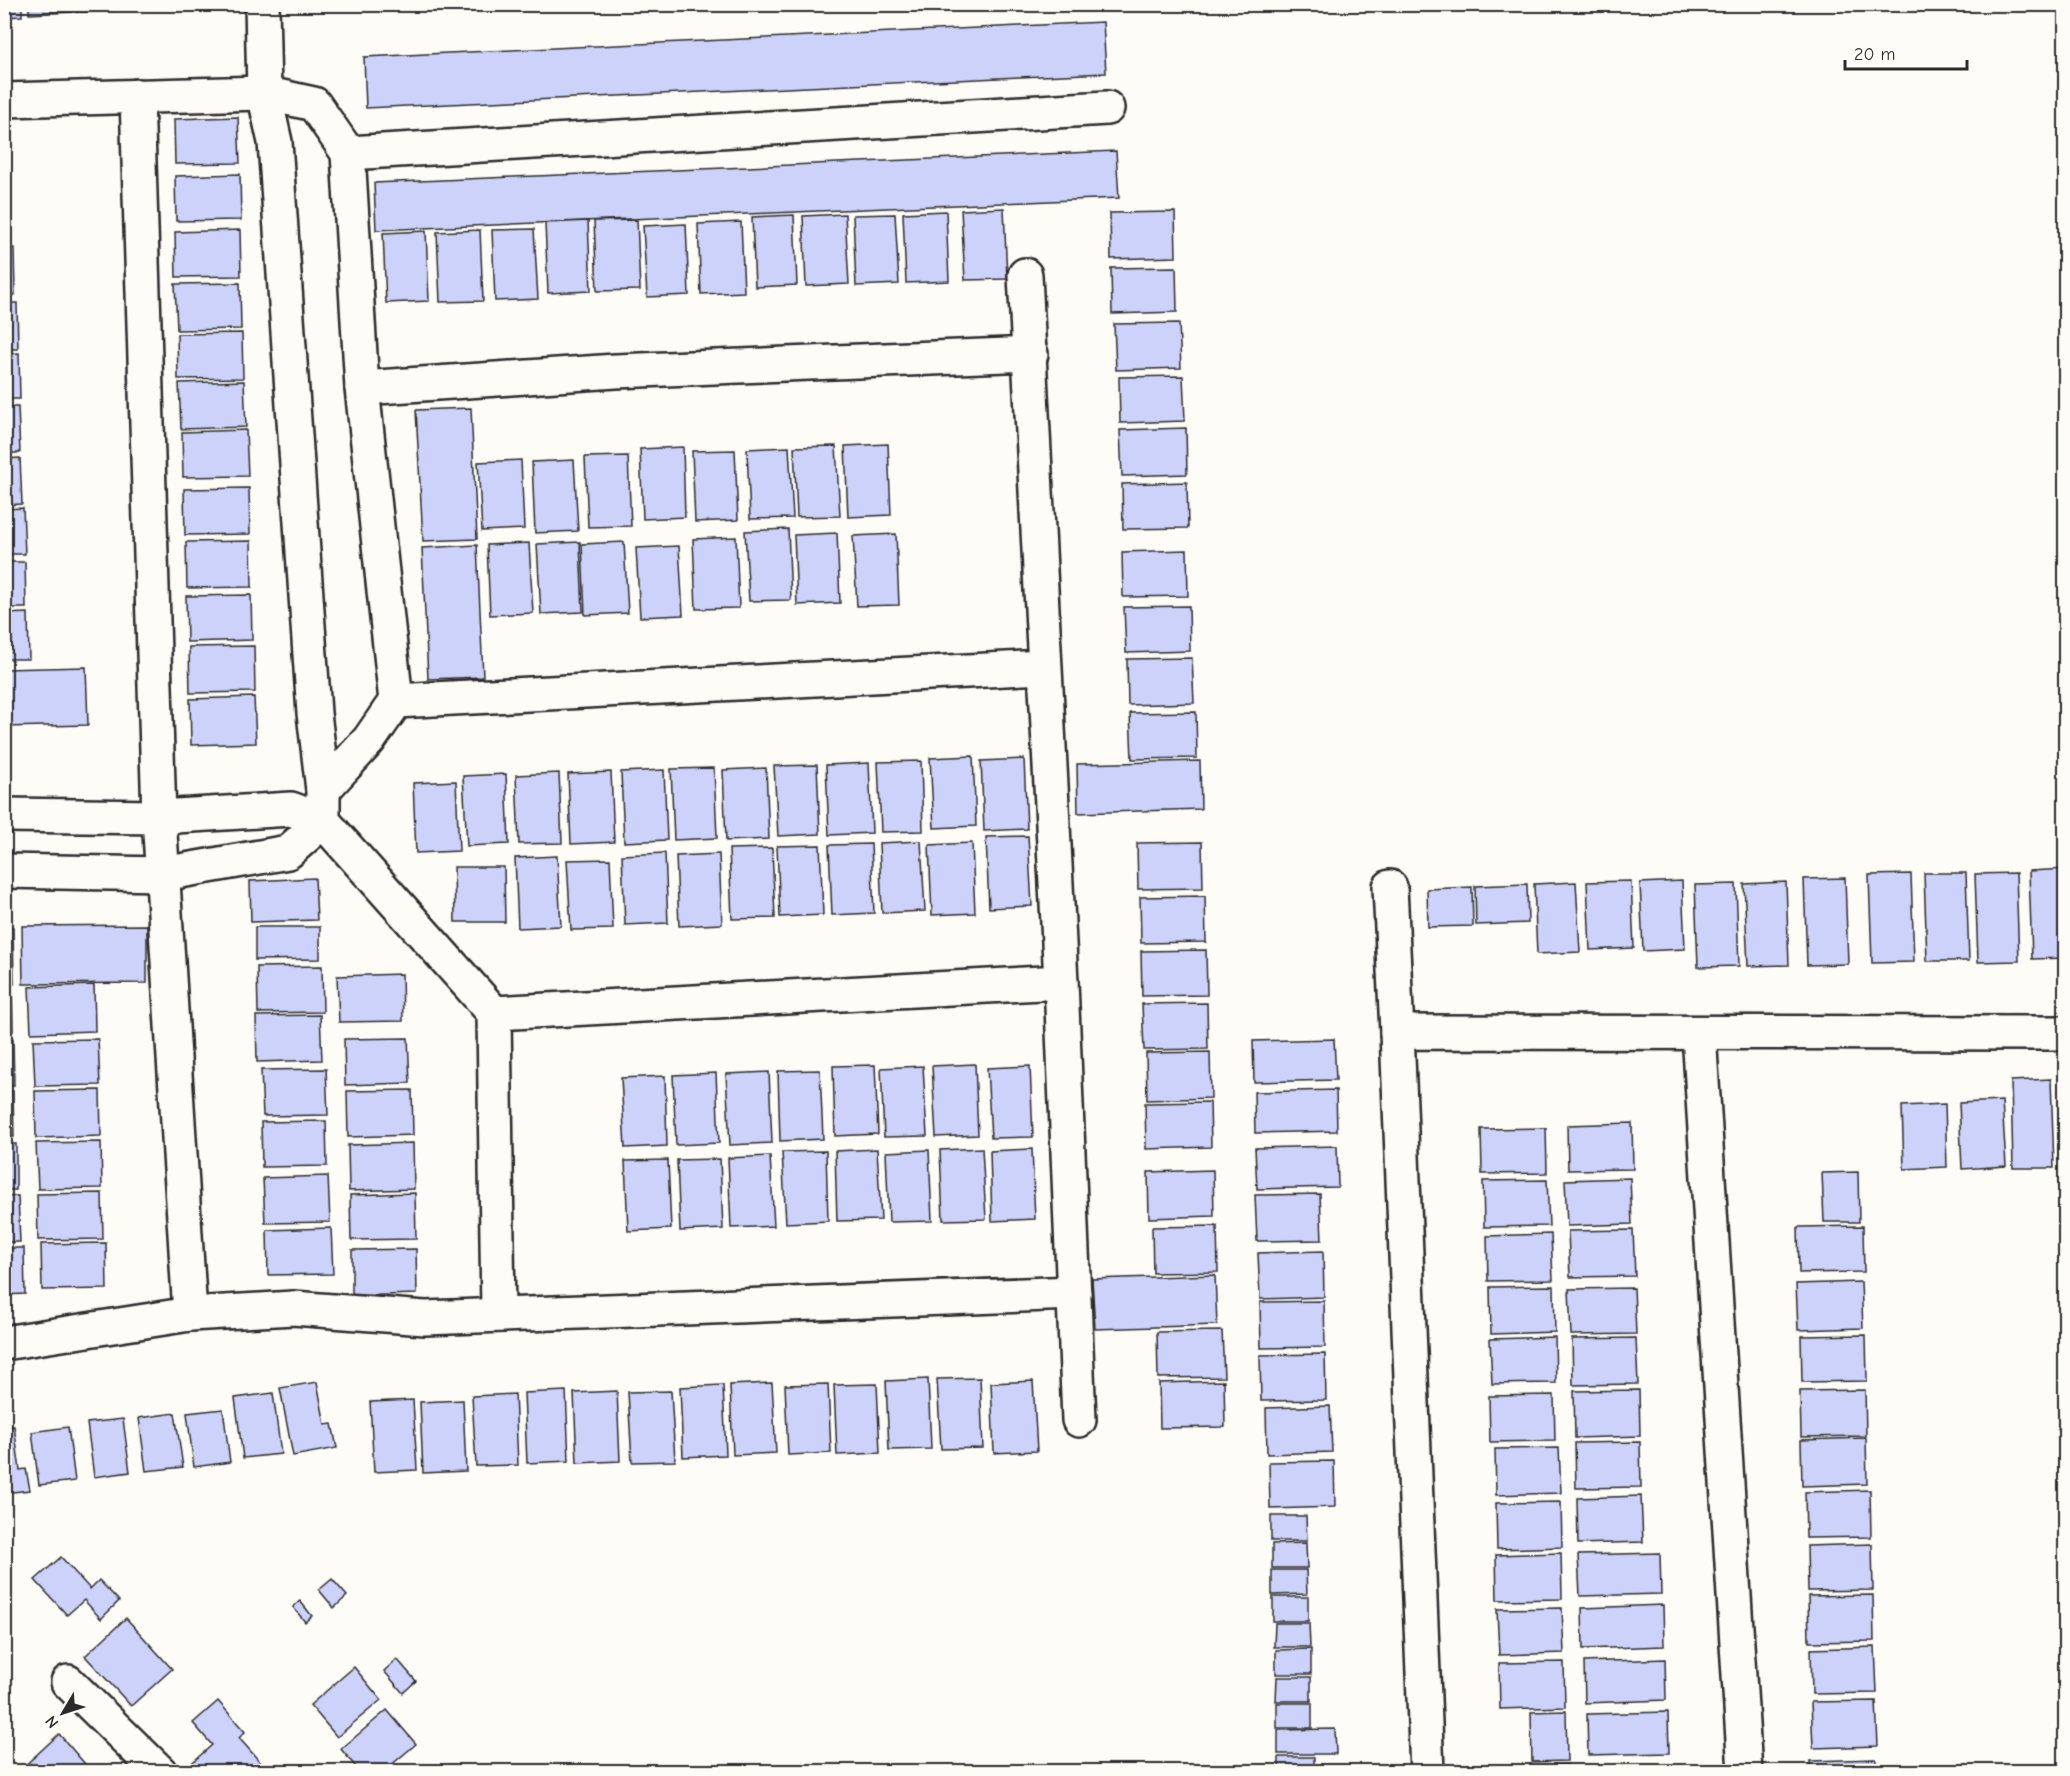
<svg xmlns="http://www.w3.org/2000/svg" width="2070" height="1776" viewBox="0 0 2070 1776" font-family="'Comic Neue',sans-serif">
<style>
.building{fill:#ccd2fa;stroke:#2b2b2b;stroke-width:1.5}
.lines{fill:none;stroke-linecap:round;stroke-linejoin:round}
.minor-casing{stroke:#2b2b2b;stroke-width:38}
.minor{stroke:#fdfcf7;stroke-width:33}
</style>
<rect width="100%" height="100%" fill="#fdfcf7"/>
<filter id="ink" filterUnits="userSpaceOnUse"><feTurbulence type="fractalNoise" baseFrequency=".0167" numOctaves="2"/><feDisplacementMap in="SourceGraphic" scale="12" xChannelSelector="R" yChannelSelector="G"/><feConvolveMatrix kernelMatrix="1 2 1 2 8 2 1 2 1" color-interpolation-filters="sRGB"/></filter>
<g filter="url(#ink)">
<g class="building">
<polygon points="4,4 22,4 22,16 4,17"/>
<polygon points="29,4 72,4 72,12 29,14"/>
<polygon points="76,4 118,4 118,11 76,12"/>
<polygon points="133,4 176,4 176,8 133,10"/>
<polygon points="182,4 225,4 225,8 182,10"/>
<polygon points="1103,22 1106,73 366,108 364,57"/>
<polygon points="238,117 240,163 175,164 174,119"/>
<polygon points="1116,151 1119,198 376,230 374,183"/>
<polygon points="240,174 241,220 176,221 175,176"/>
<polygon points="1004,208 1007,279 965,280 961,210"/>
<polygon points="946,211 949,281 906,283 903,213"/>
<polygon points="1175,212 1176,257 1111,259 1110,213"/>
<polygon points="845,214 849,284 806,286 803,216"/>
<polygon points="895,214 899,284 856,286 853,215"/>
<polygon points="794,215 797,285 755,287 752,217"/>
<polygon points="637,220 640,290 597,291 594,221"/>
<polygon points="588,221 591,291 548,293 545,223"/>
<polygon points="741,222 744,292 701,294 698,224"/>
<polygon points="686,224 689,295 647,297 643,226"/>
<polygon points="534,229 538,299 495,301 492,230"/>
<polygon points="240,230 241,276 176,277 175,232"/>
<polygon points="480,230 483,301 440,302 437,232"/>
<polygon points="426,231 429,301 386,303 383,233"/>
<polygon points="14,248 15,295 4,295 4,249"/>
<polygon points="1176,267 1177,312 1112,314 1111,268"/>
<polygon points="240,283 241,329 177,330 175,284"/>
<polygon points="4,303 17,303 18,349 4,349"/>
<polygon points="1179,323 1181,368 1116,370 1114,324"/>
<polygon points="242,333 243,378 178,379 177,334"/>
<polygon points="19,353 20,399 4,399 4,354"/>
<polygon points="1183,376 1185,421 1120,423 1119,377"/>
<polygon points="244,381 246,427 181,429 179,383"/>
<polygon points="4,407 18,407 20,453 4,453"/>
<polygon points="471,408 477,539 423,541 416,410"/>
<polygon points="1186,428 1187,474 1122,476 1120,430"/>
<polygon points="246,430 248,476 183,477 182,432"/>
<polygon points="888,444 891,515 848,517 845,446"/>
<polygon points="836,446 840,516 797,517 794,447"/>
<polygon points="683,447 685,517 643,519 640,449"/>
<polygon points="789,447 793,518 750,519 747,449"/>
<polygon points="735,450 738,520 695,522 692,451"/>
<polygon points="628,456 631,526 588,527 585,457"/>
<polygon points="20,458 22,504 4,505 4,459"/>
<polygon points="521,460 524,529 482,531 478,462"/>
<polygon points="574,460 578,531 535,533 532,462"/>
<polygon points="1187,482 1188,528 1123,529 1122,484"/>
<polygon points="249,488 250,534 185,535 184,489"/>
<polygon points="23,508 25,554 4,554 4,509"/>
<polygon points="788,529 791,600 749,601 745,531"/>
<polygon points="837,533 840,603 797,605 794,535"/>
<polygon points="896,534 899,605 857,606 853,536"/>
<polygon points="736,537 739,608 696,609 693,539"/>
<polygon points="251,541 252,587 187,588 186,542"/>
<polygon points="580,542 583,612 541,614 537,544"/>
<polygon points="624,542 628,613 585,615 582,544"/>
<polygon points="529,543 533,613 490,615 487,545"/>
<polygon points="477,545 483,677 428,679 422,548"/>
<polygon points="679,546 683,615 640,617 636,548"/>
<polygon points="1187,550 1188,596 1123,597 1122,552"/>
<polygon points="4,562 25,562 26,608 4,608"/>
<polygon points="251,595 252,640 187,642 186,596"/>
<polygon points="1189,606 1190,651 1126,653 1124,607"/>
<polygon points="28,613 29,659 4,659 4,614"/>
<polygon points="254,646 255,692 190,693 189,647"/>
<polygon points="1192,658 1194,703 1128,705 1127,659"/>
<polygon points="86,667 88,725 4,727 4,669"/>
<polygon points="254,697 256,743 191,745 190,699"/>
<polygon points="1196,712 1197,758 1132,759 1130,713"/>
<polygon points="973,756 976,826 934,828 930,758"/>
<polygon points="1024,759 1027,829 984,831 981,761"/>
<polygon points="921,761 923,831 881,832 878,762"/>
<polygon points="1200,761 1201,809 1078,813 1077,764"/>
<polygon points="869,763 872,833 829,835 826,765"/>
<polygon points="817,765 820,834 778,836 774,766"/>
<polygon points="714,768 717,838 674,840 671,769"/>
<polygon points="766,768 769,839 726,841 723,770"/>
<polygon points="664,770 667,840 624,842 621,772"/>
<polygon points="611,772 614,842 571,844 568,774"/>
<polygon points="559,773 562,843 519,844 516,775"/>
<polygon points="506,774 509,844 467,846 463,776"/>
<polygon points="456,781 459,851 416,853 413,783"/>
<polygon points="1028,836 1032,906 989,908 986,837"/>
<polygon points="921,841 925,911 882,913 879,843"/>
<polygon points="1202,842 1203,888 1138,889 1137,843"/>
<polygon points="972,843 975,913 932,915 929,845"/>
<polygon points="871,844 874,913 832,915 829,845"/>
<polygon points="820,845 823,915 780,917 777,846"/>
<polygon points="772,848 775,918 732,919 729,849"/>
<polygon points="665,853 668,923 625,925 622,855"/>
<polygon points="719,854 722,924 679,926 676,856"/>
<polygon points="557,856 561,926 518,928 515,858"/>
<polygon points="610,859 613,929 571,930 567,860"/>
<polygon points="454,867 504,867 505,922 455,922"/>
<polygon points="2066,869 2066,958 2032,959 2029,871"/>
<polygon points="1924,873 1966,873 1969,961 1927,961"/>
<polygon points="2016,873 2019,961 1978,962 1975,874"/>
<polygon points="1911,874 1914,962 1872,963 1869,875"/>
<polygon points="315,878 317,920 251,922 250,881"/>
<polygon points="1845,878 1848,964 1807,965 1804,879"/>
<polygon points="1631,881 1634,948 1590,950 1587,882"/>
<polygon points="1682,881 1685,949 1643,951 1640,883"/>
<polygon points="1576,882 1580,952 1537,954 1534,884"/>
<polygon points="1786,882 1789,965 1748,966 1744,884"/>
<polygon points="1527,884 1528,923 1476,925 1475,886"/>
<polygon points="1736,884 1739,966 1698,967 1695,885"/>
<polygon points="1472,887 1473,926 1428,927 1427,889"/>
<polygon points="1205,896 1206,942 1141,943 1140,897"/>
<polygon points="147,925 147,983 23,984 22,926"/>
<polygon points="4,927 13,927 14,984 4,984"/>
<polygon points="255,927 320,927 320,959 255,960"/>
<polygon points="1206,950 1207,995 1142,996 1141,951"/>
<polygon points="322,966 323,1012 258,1013 257,967"/>
<polygon points="402,974 403,1021 339,1022 337,976"/>
<polygon points="94,985 95,1031 31,1033 29,987"/>
<polygon points="4,986 12,986 13,1031 4,1032"/>
<polygon points="1207,1003 1208,1049 1144,1050 1142,1004"/>
<polygon points="320,1015 322,1060 257,1062 256,1016"/>
<polygon points="408,1038 410,1083 345,1085 344,1039"/>
<polygon points="13,1039 14,1086 4,1086 4,1040"/>
<polygon points="98,1039 100,1085 35,1086 33,1040"/>
<polygon points="1334,1039 1336,1080 1254,1082 1253,1041"/>
<polygon points="1210,1052 1211,1098 1147,1100 1146,1053"/>
<polygon points="975,1064 978,1135 936,1137 932,1066"/>
<polygon points="875,1065 878,1134 835,1136 833,1066"/>
<polygon points="923,1066 927,1136 884,1137 881,1068"/>
<polygon points="1030,1066 1033,1137 991,1138 987,1068"/>
<polygon points="326,1069 328,1115 263,1116 261,1070"/>
<polygon points="820,1070 823,1139 780,1141 778,1071"/>
<polygon points="769,1072 772,1143 730,1145 726,1074"/>
<polygon points="716,1073 719,1143 676,1145 673,1075"/>
<polygon points="665,1076 667,1146 625,1148 621,1078"/>
<polygon points="2051,1079 2054,1168 2013,1168 2011,1081"/>
<polygon points="100,1090 101,1136 36,1138 35,1091"/>
<polygon points="412,1090 413,1135 348,1137 347,1091"/>
<polygon points="1336,1090 1337,1131 1255,1133 1254,1092"/>
<polygon points="4,1091 13,1091 14,1137 4,1137"/>
<polygon points="2002,1101 2006,1166 1962,1169 1959,1103"/>
<polygon points="1210,1102 1211,1147 1146,1149 1145,1103"/>
<polygon points="1945,1104 1947,1167 1904,1169 1902,1106"/>
<polygon points="326,1121 327,1166 262,1167 261,1122"/>
<polygon points="1632,1123 1633,1169 1568,1170 1567,1125"/>
<polygon points="1546,1128 1547,1173 1482,1174 1481,1129"/>
<polygon points="101,1142 102,1188 38,1189 36,1143"/>
<polygon points="413,1143 414,1189 349,1191 348,1145"/>
<rect x="4" y="1144" width="12" height="46"/>
<polygon points="1337,1146 1338,1187 1257,1189 1255,1148"/>
<polygon points="982,1148 986,1219 943,1220 940,1150"/>
<polygon points="877,1149 881,1220 837,1221 835,1151"/>
<polygon points="1032,1149 1035,1219 992,1221 990,1151"/>
<polygon points="929,1150 932,1221 889,1222 886,1152"/>
<polygon points="826,1151 828,1221 786,1223 782,1152"/>
<polygon points="770,1156 774,1226 731,1228 728,1158"/>
<polygon points="720,1159 723,1229 680,1231 677,1160"/>
<polygon points="668,1160 671,1229 628,1231 625,1161"/>
<polygon points="1213,1170 1214,1216 1149,1218 1148,1172"/>
<polygon points="1858,1172 1859,1222 1824,1222 1822,1173"/>
<polygon points="328,1176 330,1222 265,1223 263,1178"/>
<polygon points="1630,1178 1632,1224 1567,1226 1565,1180"/>
<polygon points="1547,1180 1549,1226 1484,1227 1483,1181"/>
<polygon points="102,1193 103,1239 38,1240 37,1194"/>
<polygon points="415,1193 416,1239 351,1240 350,1195"/>
<polygon points="1320,1194 1322,1240 1257,1241 1255,1195"/>
<polygon points="18,1196 20,1242 4,1242 4,1197"/>
<polygon points="1217,1226 1218,1272 1153,1273 1152,1227"/>
<polygon points="1863,1226 1864,1272 1799,1273 1798,1227"/>
<polygon points="331,1228 333,1274 268,1275 267,1230"/>
<polygon points="1633,1230 1635,1276 1570,1277 1568,1231"/>
<polygon points="1551,1234 1553,1280 1488,1281 1487,1236"/>
<polygon points="106,1243 107,1289 42,1290 41,1244"/>
<polygon points="4,1248 24,1248 25,1294 4,1295"/>
<polygon points="416,1249 417,1294 352,1296 352,1250"/>
<polygon points="1323,1251 1324,1297 1260,1299 1258,1253"/>
<polygon points="1215,1275 1217,1325 1095,1329 1092,1279"/>
<polygon points="1861,1282 1863,1328 1798,1330 1796,1284"/>
<polygon points="1554,1286 1555,1332 1491,1334 1490,1287"/>
<polygon points="1634,1288 1636,1334 1571,1335 1569,1289"/>
<polygon points="1324,1301 1325,1347 1261,1348 1260,1302"/>
<polygon points="1222,1331 1224,1377 1158,1378 1157,1332"/>
<polygon points="1866,1335 1867,1381 1802,1382 1801,1336"/>
<polygon points="1555,1337 1556,1383 1492,1384 1490,1339"/>
<polygon points="1636,1338 1638,1384 1573,1385 1572,1339"/>
<polygon points="1325,1354 1326,1400 1261,1401 1260,1355"/>
<polygon points="980,1378 983,1448 941,1449 937,1379"/>
<polygon points="928,1379 931,1449 889,1450 886,1381"/>
<polygon points="1033,1381 1037,1451 994,1453 991,1383"/>
<polygon points="1224,1381 1225,1427 1160,1428 1159,1383"/>
<polygon points="317,1382 325,1425 332,1424 337,1448 293,1456 280,1388"/>
<polygon points="772,1383 776,1453 733,1455 730,1385"/>
<polygon points="828,1384 831,1453 788,1455 785,1385"/>
<polygon points="877,1384 880,1453 837,1455 834,1385"/>
<polygon points="723,1385 726,1455 683,1457 680,1387"/>
<polygon points="1639,1390 1640,1436 1575,1438 1574,1391"/>
<polygon points="1865,1390 1866,1436 1801,1437 1800,1391"/>
<polygon points="566,1391 569,1461 527,1463 524,1393"/>
<polygon points="617,1391 620,1461 577,1463 574,1393"/>
<polygon points="671,1391 675,1461 632,1462 628,1392"/>
<polygon points="273,1393 281,1454 243,1458 235,1398"/>
<polygon points="515,1394 518,1465 476,1466 472,1396"/>
<polygon points="1554,1395 1555,1441 1490,1442 1489,1396"/>
<polygon points="413,1400 417,1470 374,1472 370,1402"/>
<polygon points="463,1400 466,1471 423,1473 420,1402"/>
<polygon points="1330,1406 1332,1452 1267,1454 1266,1408"/>
<polygon points="223,1409 230,1462 194,1467 187,1413"/>
<polygon points="175,1413 183,1467 146,1471 139,1418"/>
<polygon points="123,1419 130,1472 94,1477 87,1423"/>
<polygon points="14,1426 20,1470 26,1469 30,1490 4,1493 4,1427"/>
<polygon points="68,1427 75,1481 39,1485 32,1432"/>
<polygon points="1866,1438 1867,1484 1802,1486 1801,1440"/>
<polygon points="1640,1442 1641,1487 1576,1488 1575,1443"/>
<polygon points="1559,1448 1561,1493 1496,1495 1495,1449"/>
<polygon points="1334,1461 1335,1507 1270,1509 1269,1462"/>
<polygon points="1870,1490 1871,1537 1806,1538 1805,1492"/>
<polygon points="1641,1496 1643,1542 1578,1544 1577,1498"/>
<polygon points="1561,1502 1562,1547 1497,1549 1496,1503"/>
<polygon points="1271,1516 1306,1516 1307,1541 1271,1541"/>
<polygon points="1306,1543 1307,1568 1272,1568 1272,1544"/>
<polygon points="1872,1544 1873,1590 1808,1591 1807,1546"/>
<polygon points="1561,1553 1562,1599 1497,1600 1496,1555"/>
<polygon points="1660,1553 1661,1594 1580,1596 1578,1555"/>
<polygon points="61,1557 90,1589 99,1580 119,1601 101,1619 84,1600 67,1615 35,1580"/>
<polygon points="1272,1570 1306,1570 1307,1594 1272,1595"/>
<polygon points="332,1579 347,1596 334,1608 319,1590"/>
<polygon points="1873,1595 1874,1641 1809,1642 1808,1596"/>
<rect x="1273" y="1597" width="35" height="24"/>
<polygon points="300,1601 312,1616 305,1622 293,1607"/>
<polygon points="1663,1605 1664,1646 1583,1649 1582,1608"/>
<polygon points="1562,1608 1564,1653 1499,1655 1497,1609"/>
<polygon points="126,1618 172,1669 131,1706 85,1656"/>
<polygon points="1275,1623 1309,1623 1310,1647 1274,1647"/>
<polygon points="1875,1647 1877,1693 1812,1694 1811,1649"/>
<polygon points="1311,1649 1311,1674 1276,1674 1276,1650"/>
<polygon points="397,1659 416,1681 403,1693 384,1671"/>
<polygon points="1665,1659 1666,1700 1585,1703 1584,1662"/>
<polygon points="1564,1662 1565,1707 1500,1709 1499,1663"/>
<polygon points="354,1667 381,1700 337,1737 310,1705"/>
<polygon points="1277,1677 1311,1677 1311,1701 1276,1701"/>
<polygon points="218,1701 245,1732 239,1738 269,1772 189,1772 186,1768 212,1745 193,1723"/>
<polygon points="1876,1701 1878,1746 1813,1748 1811,1702"/>
<rect x="1277" y="1703" width="35" height="25"/>
<polygon points="387,1710 416,1744 383,1772 360,1772 341,1749"/>
<polygon points="1566,1711 1567,1761 1532,1762 1531,1712"/>
<polygon points="1668,1712 1669,1753 1588,1755 1587,1714"/>
<polygon points="1335,1729 1336,1754 1278,1754 1278,1730"/>
<polygon points="59,1734 92,1772 18,1772"/>
<rect x="1279" y="1757" width="35" height="15"/>
<polygon points="1876,1759 1876,1772 1811,1772 1811,1761"/>
<polygon points="1568,1765 1568,1772 1532,1772 1532,1766"/>
<polygon points="1668,1766 1668,1772 1587,1772 1587,1768"/>
</g>
<g class="lines">
<g class="minor-casing">
<g id="minor">
<polyline points="262,4 264,93 275,142 314,713 323,790 323,821 494,1013 498,1315"/>
<polyline points="137,96 159,817 190,1314"/>
<polyline points="4,100 264,93 314,104 348,153 362,388 396,701 369,740 323,790"/>
<polyline points="348,153 1107,108"/>
<polyline points="1025,275 1061,982"/>
<polyline points="362,388 616,371 1031,354"/>
<polyline points="396,701 1043,667"/>
<polyline points="4,815 159,817 291,809 323,821 288,852 163,874 4,871"/>
<polyline points="1390,887 1397,1032"/>
<polyline points="494,1013 1061,982 1079,1420"/>
<polyline points="1699,1033 1745,1772"/>
<polyline points="4,1343 190,1314 293,1308 425,1318 1074,1293"/>
<polyline points="68,1682 160,1772"/>
<polyline points="1427,1772 1397,1032 2066,1033"/>
</g>
</g>
<use href="#minor" class="minor"/>
</g>
</g>
<rect width="2070" height="1776" fill="none" stroke="#fdfcf7" stroke-width="24"/>
<rect x="12" y="12" width="2046" height="1752" fill="none" stroke="#2b2b2b" stroke-width="2" filter="url(#ink)"/>
<g transform="translate(63 1713) rotate(231)" stroke="#fdfcf7" stroke-width="4.5" paint-order="stroke">
<path d="M0-4.5L10 22L0 15L-10 22Z" fill="#2b2b2b"/>
<text y="-9" font-size="16" font-weight="bold" text-anchor="middle" fill="#2b2b2b">N</text>
</g>
<path d="M1845 60v9h122v-9" fill="none" stroke="#2b2b2b" stroke-width="3"/>
<text x="1854" y="60" font-size="18" fill="#2b2b2b" stroke="#fdfcf7" stroke-width="4.5" paint-order="stroke">20 m</text>
</svg>
